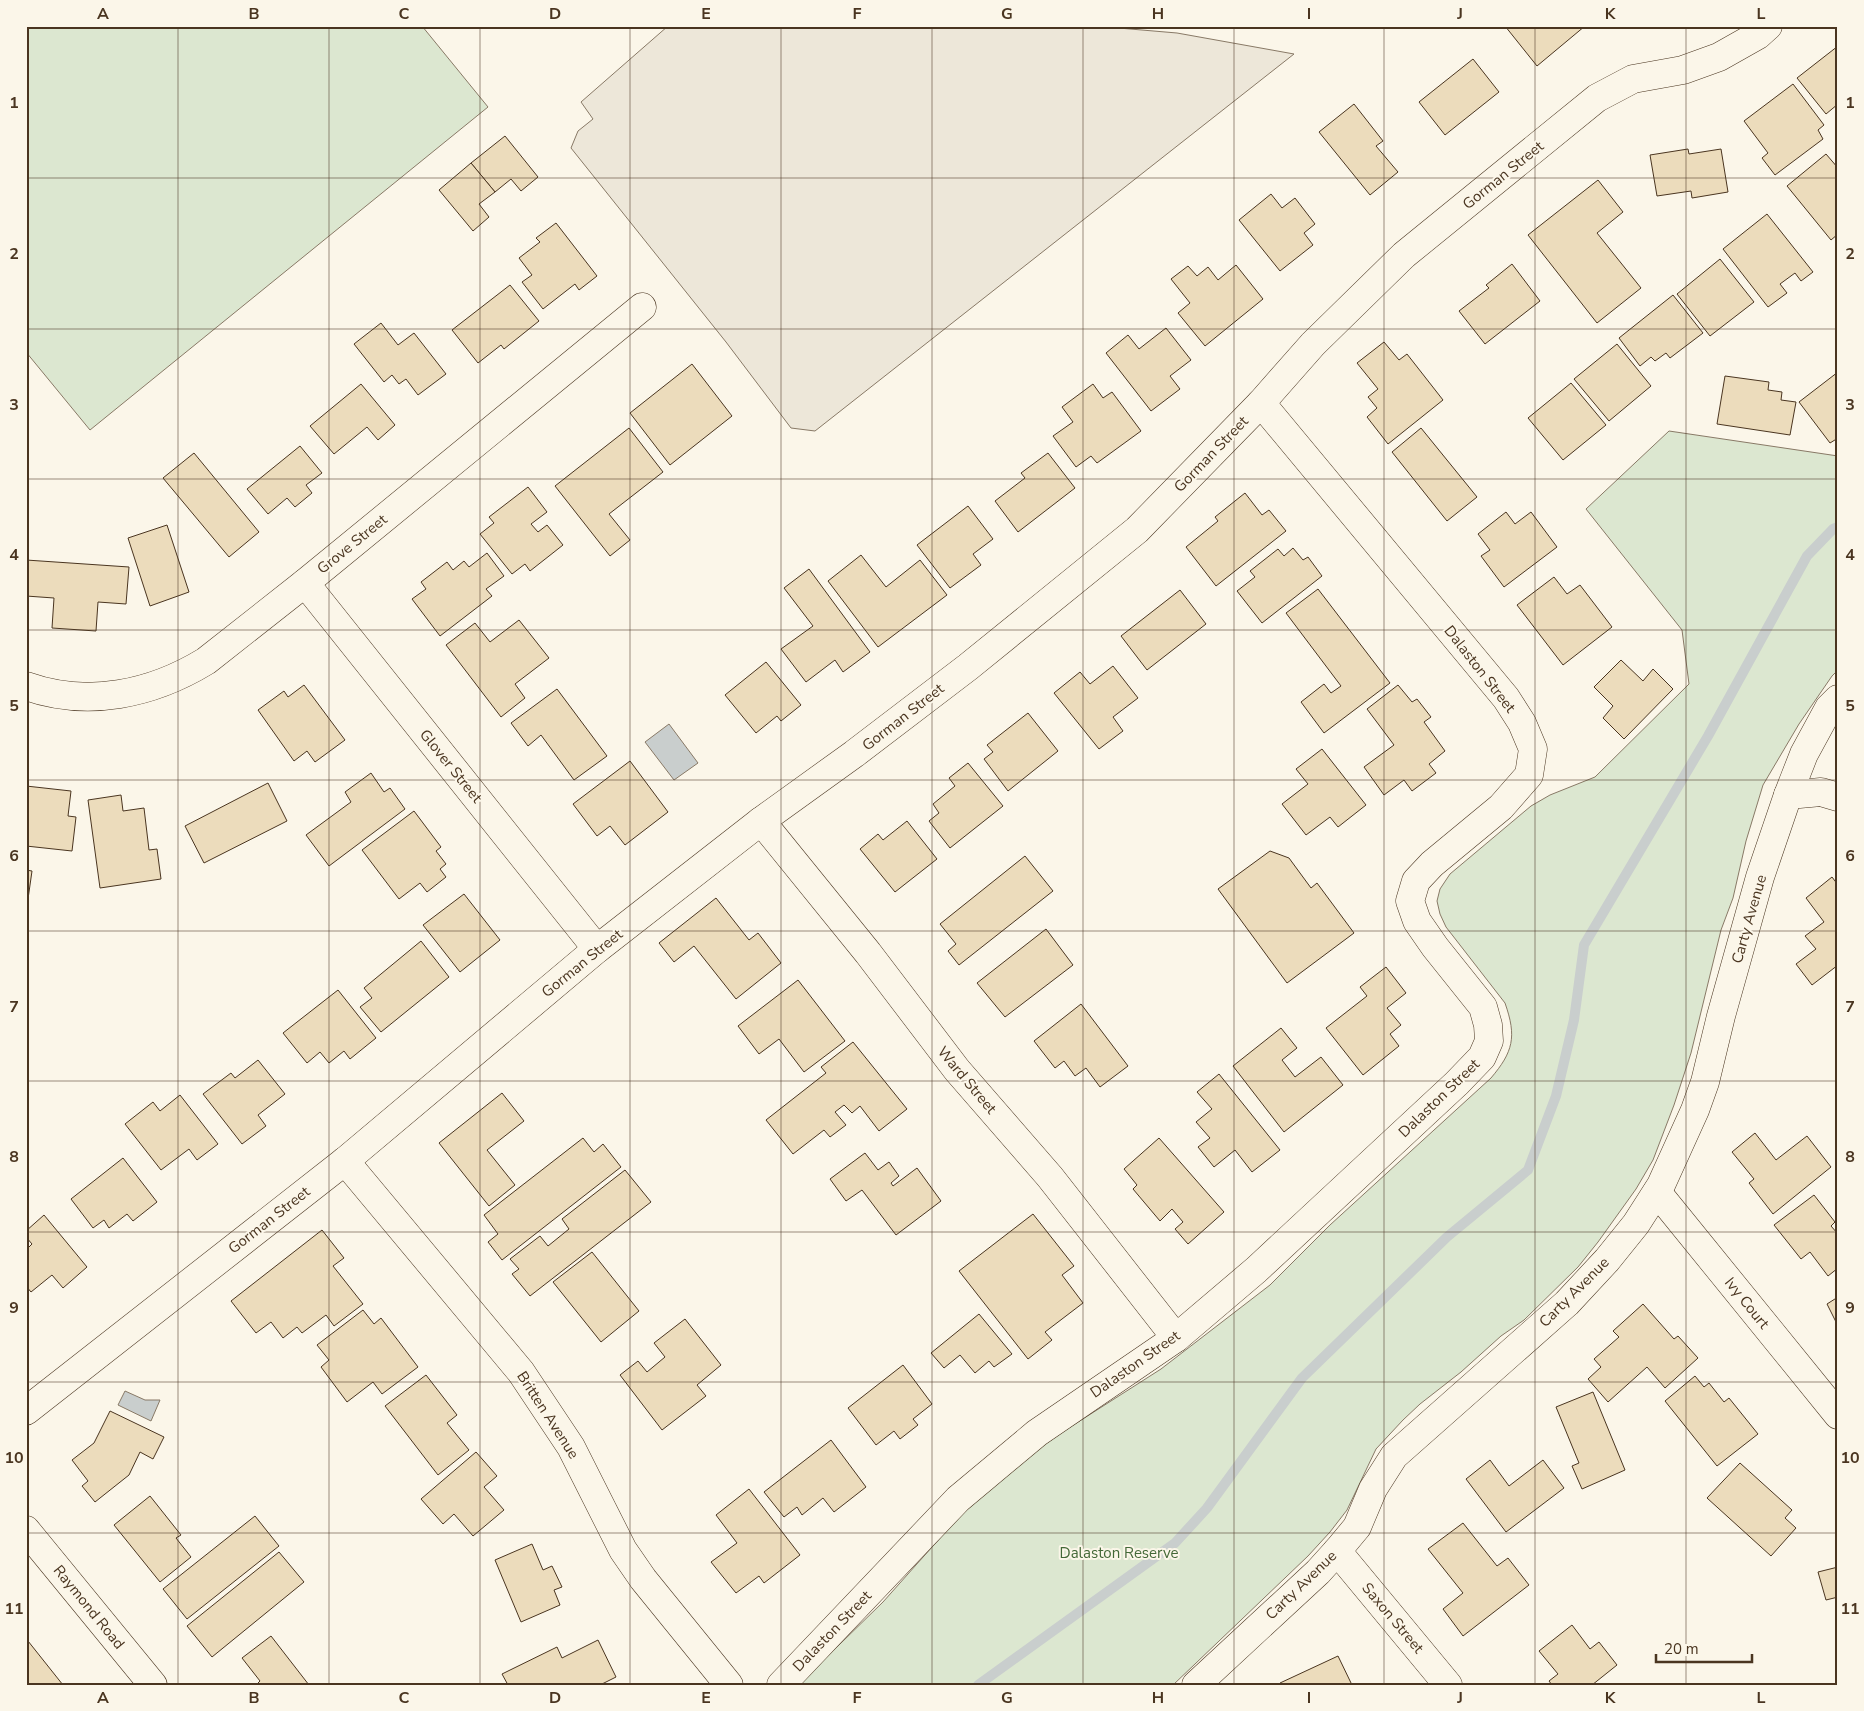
<svg xmlns="http://www.w3.org/2000/svg" width="1864" height="1711" viewBox="0 0 1864 1711" font-family="'Nunito Sans',sans-serif">
<style>
.green{fill:#dce7d0;stroke:#887966}
.parking{fill:#ede7d9;stroke:#887966}
.water{fill:#c9cecd;stroke:#887966}
.lines{fill:none;stroke-linecap:round;stroke-linejoin:round}
.stream{stroke:#c9cecd;stroke-width:10}
.building{fill:#ecdcbc;stroke:#4a3520}
.street-casing{stroke:#4a3520;stroke-width:29}
.street{stroke:#fbf6e9;stroke-width:28}
.grid{fill:none;stroke:#4a3520;stroke-width:1;stroke-opacity:0.55}
.labels{text-anchor:middle;dominant-baseline:central;stroke-width:4;stroke-linejoin:round;paint-order:stroke}
.street-label{font-size:15px;fill:#4a3520;stroke:#fbf6e9}
.park-label{font-size:15px;fill:#436837;stroke:#fbf6e9}
.neatline{fill:none;stroke:#4a3520;stroke-width:2}
.grid-label{font-size:16px;text-anchor:middle;font-weight:bold;fill:#4a3520}
</style>
<rect width="100%" height="100%" fill="#fbf6e9"/>
<g class="green">
<polygon points="26,26 422,26 488,107 90,430 26,352"/>
<path d="M1669,431l169,25v214l-6,6 -33,48 -36,61 -17,56 -13,57 -12,32 -30,123 -17,52 -21,55 -17,29 -38,53 -20,25 -54,53 -23,16 -40,36 -41,32 -17,16 -27,29 -29,61 -17,22 -22,24 -135,129h-375l85,-83 74,-83 46,-42 28,-23 33,-23 97,-62 109,-84 60,-60 161,-147c22,-26 26,-41 14,-75l-59,-76 -6,-13 -3,-13 3,-12 10,-15 81,-68 19,-11 45,-18 94,-93 -7,-54 -96,-121z"/>
</g>
<polygon class="parking" points="668,26 1095,26 1177,33 1294,54 815,431 791,428 726,342 571,148 578,131 593,119 581,102"/>
<g class="water">
<polygon points="669,724 698,763 674,780 645,742"/>
<polygon points="125,1391 145,1400 160,1400 151,1421 118,1405"/>
</g>
<g class="lines">
<polyline class="stream" points="978,1685 1175,1543 1207,1508 1302,1378 1447,1237 1528,1170 1556,1096 1574,1020 1584,945 1708,736 1807,556 1833,529 1838,527"/>
</g>
<g class="building">
<polygon points="1505,26 1585,26 1537,66"/>
<polygon points="1838,46 1838,104 1826,114 1797,78"/>
<polygon points="1473,59 1499,92 1445,135 1419,102"/>
<polygon points="1793,84 1824,125 1818,130 1823,139 1775,175 1762,158 1768,153 1744,121"/>
<polygon points="1354,104 1383,141 1376,146 1398,172 1370,195 1319,132"/>
<polygon points="505,136 538,177 521,191 511,179 495,192 471,163"/>
<polygon points="1688,149 1689,154 1721,149 1728,192 1692,198 1691,191 1657,196 1650,155"/>
<polygon points="1826,154 1838,168 1838,234 1831,240 1787,186"/>
<polygon points="471,163 495,192 479,204 489,217 473,231 439,190"/>
<polygon points="1598,180 1623,212 1597,233 1641,288 1597,323 1528,235"/>
<polygon points="1271,194 1282,208 1295,198 1315,224 1304,233 1313,245 1280,271 1239,220"/>
<polygon points="1767,214 1813,272 1801,281 1795,273 1780,284 1787,293 1768,307 1723,249"/>
<polygon points="556,223 597,276 579,290 575,284 543,309 522,282 532,275 519,258 540,242 536,238"/>
<polygon points="1720,259 1754,302 1710,336 1677,294"/>
<polygon points="1512,264 1540,301 1485,344 1459,311 1489,288 1486,285"/>
<polygon points="1236,265 1263,299 1205,346 1178,313 1190,303 1171,279 1188,266 1197,276 1208,267 1218,280"/>
<polygon points="510,285 539,321 504,349 501,345 478,363 452,330"/>
<polygon points="1673,295 1703,333 1670,358 1666,353 1655,361 1651,357 1640,366 1619,338"/>
<polygon points="381,323 398,345 414,333 446,374 418,395 406,379 399,384 392,375 384,382 354,344"/>
<polygon points="1166,328 1191,360 1170,376 1180,389 1151,411 1106,353 1128,335 1139,349"/>
<polygon points="1384,342 1399,360 1407,354 1443,400 1388,444 1367,417 1377,408 1368,397 1378,389 1357,363"/>
<polygon points="1617,344 1651,386 1609,421 1574,379"/>
<polygon points="692,364 732,416 670,465 630,413"/>
<polygon points="1838,372 1838,438 1830,443 1799,402"/>
<polygon points="1725,376 1769,382 1768,390 1782,392 1781,400 1796,402 1790,435 1717,424"/>
<polygon points="1571,383 1606,425 1563,460 1528,418"/>
<polygon points="361,384 395,425 378,440 367,427 334,454 310,426"/>
<polygon points="1093,384 1103,398 1112,392 1141,431 1097,463 1091,456 1076,467 1053,436 1073,422 1062,407"/>
<polygon points="629,428 663,472 609,514 630,540 610,556 555,486"/>
<polygon points="1421,428 1477,497 1447,521 1392,452"/>
<polygon points="300,446 322,473 306,485 312,493 295,507 287,498 268,514 247,489"/>
<polygon points="194,453 259,532 229,557 163,478"/>
<polygon points="1048,453 1075,488 1018,532 995,501 1025,478 1021,473"/>
<polygon points="528,487 547,512 531,524 538,532 547,525 563,545 530,571 525,564 512,574 480,534 494,523 489,517"/>
<polygon points="1245,493 1262,515 1269,510 1286,531 1216,586 1186,547 1218,521 1215,517"/>
<polygon points="968,506 993,539 973,554 981,565 950,588 917,545"/>
<polygon points="1506,512 1515,524 1531,512 1557,547 1504,587 1481,556 1490,550 1478,534"/>
<polygon points="167,525 189,592 150,606 128,538"/>
<polygon points="1293,548 1303,560 1308,557 1322,576 1262,623 1237,591 1255,577 1250,571 1278,549 1284,556"/>
<polygon points="487,553 504,576 486,589 492,596 440,636 412,599 426,589 421,582 447,562 453,570 464,561 469,567"/>
<polygon points="861,555 886,587 920,560 947,595 878,647 828,581"/>
<polygon points="26,560 129,567 126,604 98,602 96,631 52,628 54,598 26,596"/>
<polygon points="809,569 870,652 843,672 835,660 806,682 781,649 813,626 784,588"/>
<polygon points="1554,577 1567,594 1580,585 1612,627 1563,665 1517,605"/>
<polygon points="1318,589 1390,683 1324,733 1301,702 1324,684 1331,693 1341,686 1286,613"/>
<polygon points="1180,590 1206,624 1147,670 1121,636"/>
<polygon points="519,620 549,658 515,684 525,698 501,717 446,645 475,623 490,642"/>
<polygon points="1621,660 1643,681 1653,669 1673,689 1624,739 1603,718 1613,706 1594,687"/>
<polygon points="766,662 801,705 781,721 777,716 756,733 725,695"/>
<polygon points="1113,666 1138,698 1113,717 1123,731 1099,749 1054,693 1080,672 1090,684"/>
<polygon points="304,685 345,740 315,762 307,751 294,761 258,710 284,691 288,697"/>
<polygon points="1398,685 1412,702 1417,699 1431,717 1424,722 1445,751 1429,764 1436,773 1412,791 1404,780 1384,795 1364,767 1394,745 1367,709"/>
<polygon points="557,689 607,756 574,780 541,735 528,746 511,723"/>
<polygon points="1028,713 1058,751 1008,791 984,759 993,752 987,745"/>
<polygon points="1322,749 1366,805 1338,827 1330,817 1306,835 1282,804 1308,784 1296,769"/>
<polygon points="630,761 668,812 625,845 610,826 597,836 573,804"/>
<polygon points="968,763 1003,806 950,848 929,821 939,813 933,804 955,786 949,778"/>
<polygon points="371,773 384,792 390,788 405,809 329,866 306,835 351,802 345,792"/>
<polygon points="268,783 287,821 204,863 185,826"/>
<polygon points="26,786 71,791 68,816 76,817 72,851 26,846"/>
<polygon points="121,795 123,811 144,808 149,850 157,849 161,879 100,888 88,800"/>
<polygon points="414,811 441,847 436,851 446,864 440,869 446,877 427,892 420,883 399,899 362,850"/>
<polygon points="907,821 937,859 895,892 860,849 878,834 883,840"/>
<polygon points="1270,851 1289,858 1311,888 1317,883 1354,933 1287,983 1218,889"/>
<polygon points="1025,856 1053,891 959,965 948,951 956,944 940,924"/>
<polygon points="26,870 32,871 28,899 26,899"/>
<polygon points="1832,877 1838,885 1838,965 1812,985 1796,964 1816,949 1805,936 1824,922 1806,898"/>
<polygon points="464,894 500,940 460,972 423,925"/>
<polygon points="716,898 749,940 758,933 781,963 736,999 694,946 674,962 659,943"/>
<polygon points="1046,929 1073,965 1005,1017 977,983"/>
<polygon points="421,941 449,977 381,1032 360,1007 372,998 364,988"/>
<polygon points="1386,967 1406,993 1387,1008 1401,1025 1390,1034 1399,1046 1363,1075 1326,1028 1367,996 1360,987"/>
<polygon points="798,980 845,1041 804,1072 779,1039 759,1054 738,1026"/>
<polygon points="338,990 376,1038 350,1059 344,1051 329,1063 320,1052 307,1063 283,1033"/>
<polygon points="1081,1004 1128,1066 1100,1087 1086,1068 1075,1076 1064,1061 1055,1068 1034,1041"/>
<polygon points="1281,1028 1297,1048 1282,1060 1295,1077 1321,1057 1343,1085 1284,1132 1233,1066"/>
<polygon points="853,1042 907,1109 879,1131 860,1106 852,1113 844,1105 835,1112 846,1125 830,1137 824,1130 793,1154 766,1120 826,1073 821,1067"/>
<polygon points="258,1060 285,1094 258,1115 266,1126 242,1144 203,1094 231,1073 235,1078"/>
<polygon points="1219,1074 1280,1150 1252,1172 1235,1150 1214,1167 1198,1147 1210,1138 1196,1122 1212,1109 1197,1092"/>
<polygon points="502,1093 524,1121 487,1150 515,1185 489,1206 439,1143"/>
<polygon points="180,1095 218,1144 197,1160 189,1149 161,1170 125,1124 153,1102 160,1111"/>
<polygon points="1755,1133 1776,1160 1807,1136 1831,1167 1773,1214 1749,1183 1754,1179 1732,1152"/>
<polygon points="583,1138 594,1152 603,1144 621,1167 502,1260 488,1242 498,1234 484,1215"/>
<polygon points="1159,1138 1224,1212 1188,1244 1175,1229 1183,1222 1172,1209 1160,1221 1133,1189 1137,1185 1124,1169"/>
<polygon points="865,1153 878,1170 889,1162 899,1176 891,1183 893,1186 917,1168 941,1201 896,1235 862,1190 846,1201 830,1179"/>
<polygon points="123,1158 157,1202 133,1221 127,1214 109,1228 104,1220 93,1228 71,1199"/>
<polygon points="625,1170 651,1202 530,1296 512,1274 519,1269 510,1259 540,1236 548,1246 569,1229 562,1219"/>
<polygon points="1814,1195 1835,1222 1831,1226 1838,1234 1838,1268 1828,1276 1810,1252 1801,1259 1774,1225"/>
<polygon points="1033,1214 1074,1266 1062,1275 1083,1303 1045,1332 1052,1340 1028,1359 959,1271"/>
<polygon points="44,1215 87,1267 63,1288 52,1275 31,1292 26,1286 26,1250 32,1244 26,1237 26,1231"/>
<polygon points="322,1230 344,1258 333,1266 363,1304 334,1326 326,1315 302,1333 297,1327 283,1338 271,1322 256,1333 231,1301"/>
<polygon points="592,1252 639,1311 601,1342 553,1282"/>
<polygon points="1838,1297 1838,1326 1827,1304"/>
<polygon points="1643,1304 1674,1339 1678,1336 1698,1358 1665,1388 1647,1367 1608,1402 1588,1379 1601,1367 1594,1359 1619,1337 1613,1331"/>
<polygon points="363,1310 374,1324 381,1318 418,1367 382,1394 373,1382 347,1402 321,1367 329,1360 317,1345"/>
<polygon points="979,1314 1012,1354 994,1367 989,1361 975,1373 960,1355 944,1368 931,1353"/>
<polygon points="685,1319 721,1365 697,1385 706,1396 662,1430 620,1375 638,1361 647,1372 665,1357 654,1343"/>
<polygon points="903,1365 932,1404 913,1419 918,1425 900,1439 894,1431 876,1445 848,1408"/>
<polygon points="426,1375 457,1415 447,1423 469,1450 438,1475 385,1406"/>
<polygon points="1695,1376 1704,1387 1709,1383 1724,1402 1729,1398 1758,1434 1717,1466 1665,1401"/>
<polygon points="1593,1392 1625,1470 1582,1489 1572,1466 1579,1463 1556,1407"/>
<polygon points="110,1411 164,1437 153,1459 140,1452 129,1475 95,1502 82,1486 88,1481 72,1460 94,1443"/>
<polygon points="831,1440 866,1487 834,1512 823,1498 802,1515 797,1507 784,1517 764,1492"/>
<polygon points="476,1452 497,1476 484,1487 504,1510 473,1536 454,1514 443,1524 421,1499"/>
<polygon points="1490,1460 1509,1486 1543,1460 1564,1488 1506,1532 1466,1479"/>
<polygon points="1740,1463 1792,1510 1785,1518 1796,1528 1771,1556 1707,1498"/>
<polygon points="749,1489 800,1555 764,1583 759,1576 736,1593 711,1562 737,1543 716,1515"/>
<polygon points="150,1496 181,1535 176,1538 191,1557 160,1582 114,1525"/>
<polygon points="255,1516 279,1546 187,1619 163,1589"/>
<polygon points="1463,1523 1497,1566 1508,1558 1529,1585 1463,1636 1443,1609 1463,1593 1428,1549"/>
<polygon points="532,1544 543,1570 552,1566 562,1587 554,1590 560,1605 521,1622 495,1560"/>
<polygon points="279,1552 304,1582 212,1657 187,1626"/>
<polygon points="1838,1567 1838,1597 1826,1600 1818,1572"/>
<polygon points="1572,1625 1590,1649 1599,1642 1617,1665 1592,1685 1552,1685 1549,1681 1558,1674 1539,1651"/>
<polygon points="271,1636 309,1685 256,1685 260,1681 242,1658"/>
<polygon points="598,1640 616,1677 600,1685 508,1685 502,1674 557,1647 562,1658"/>
<polygon points="28,1641 63,1685 26,1685 26,1643"/>
<polygon points="1338,1656 1352,1685 1281,1685 1280,1683"/>
</g>
<g class="lines">
<g class="street-casing">
<g id="street">
<polyline points="305,583 597,949"/>
<path d="M26,686c62,22 126,8 180,-25l99,-78 337,-276"/>
<polyline points="1788,795 1821,792 1838,797"/>
<polyline points="761,821 868,953 957,1070 1050,1177 1176,1338"/>
<polyline points="345,1161 521,1372 571,1447 623,1550 643,1579 729,1685"/>
<polyline points="1657,1192 1838,1415"/>
<polyline points="26,1411 345,1161 597,949 761,821 854,754 968,667 1137,530 1261,403 1313,344 1404,255 1597,98 1633,79 1683,70 1719,57 1758,35 1768,26"/>
<polyline points="26,1530 153,1685"/>
<polyline points="1337,1551 1448,1685"/>
<polyline points="781,1685 958,1499 1037,1433 1176,1338 1256,1270 1457,1083 1482,1057 1489,1041 1488,1025 1483,1007 1435,947 1417,921 1410,901 1416,881 1432,864 1501,807 1529,775 1533,749 1522,723 1506,698 1261,403"/>
<polyline points="1196,1685 1318,1572 1337,1551 1357,1527 1373,1489 1394,1456 1567,1303 1607,1260 1636,1224 1661,1185 1695,1110 1705,1082 1721,1016 1760,877 1788,795 1804,754 1829,708 1838,699"/>
</g>
</g>
<use href="#street" class="street"/>
</g>
<path class="grid" d="M178,26v1659M329,26v1659M480,26v1659M630,26v1659M781,26v1659M932,26v1659M1083,26v1659M1234,26v1659M1384,26v1659M1535,26v1659M1686,26v1659M26,178h1812M26,329h1812M26,479h1812M26,630h1812M26,780h1812M26,931h1812M26,1081h1812M26,1232h1812M26,1382h1812M26,1533h1812"/>
<g class="labels">
<g class="street-label">
<text transform="translate(1503 175) rotate(-39)">Gorman Street</text>
<text transform="translate(1211 454) rotate(-46)">Gorman Street</text>
<text transform="translate(352 544) rotate(-39)">Grove Street</text>
<text transform="translate(1480 669) rotate(52)">Dalaston Street</text>
<text transform="translate(903 717) rotate(-38)">Gorman Street</text>
<text transform="translate(451 766) rotate(51)">Glover Street</text>
<text transform="translate(1749 919) rotate(-74)">Carty Avenue</text>
<text transform="translate(582 963) rotate(-39)">Gorman Street</text>
<text transform="translate(967 1080) rotate(50)">Ward Street</text>
<text transform="translate(1439 1098) rotate(-44)">Dalaston Street</text>
<text transform="translate(269 1220) rotate(-38)">Gorman Street</text>
<text transform="translate(1574 1292) rotate(-45)">Carty Avenue</text>
<text transform="translate(1747 1303) rotate(51)">Ivy Court</text>
<text transform="translate(1135 1364) rotate(-35)">Dalaston Street</text>
<text transform="translate(548 1415) rotate(57)">Britten Avenue</text>
<text transform="translate(1301 1585) rotate(-44)">Carty Avenue</text>
<text transform="translate(89 1607) rotate(51)">Raymond Road</text>
<text transform="translate(1393 1618) rotate(50)">Saxon Street</text>
<text transform="translate(832 1631) rotate(-46)">Dalaston Street</text>
</g>
<g class="park-label">
<text x="1119" y="1553">Dalaston Reserve</text>
</g>
</g>
<rect width="1864" height="1711" fill="none" stroke="#fbf6e9" stroke-width="55"/>
<path d="M1656 1654v8h96v-8" fill="none" stroke="#4a3520" stroke-width="2.5"/>
<text x="1664" y="1654" font-size="15" fill="#4a3520" stroke="#fbf6e9" stroke-width="4" paint-order="stroke">20 m</text>
<rect x="28" y="28" width="1808" height="1656" class="neatline"/>
<g class="grid-label">
<text x="103" y="19">A</text>
<text x="254" y="19">B</text>
<text x="404" y="19">C</text>
<text x="555" y="19">D</text>
<text x="706" y="19">E</text>
<text x="857" y="19">F</text>
<text x="1007" y="19">G</text>
<text x="1158" y="19">H</text>
<text x="1309" y="19">I</text>
<text x="1460" y="19">J</text>
<text x="1610" y="19">K</text>
<text x="1761" y="19">L</text>
<text x="14" y="108">1</text>
<text x="1850" y="108">1</text>
<text x="14" y="259">2</text>
<text x="1850" y="259">2</text>
<text x="14" y="410">3</text>
<text x="1850" y="410">3</text>
<text x="14" y="560">4</text>
<text x="1850" y="560">4</text>
<text x="14" y="711">5</text>
<text x="1850" y="711">5</text>
<text x="14" y="861">6</text>
<text x="1850" y="861">6</text>
<text x="14" y="1012">7</text>
<text x="1850" y="1012">7</text>
<text x="14" y="1162">8</text>
<text x="1850" y="1162">8</text>
<text x="14" y="1313">9</text>
<text x="1850" y="1313">9</text>
<text x="14" y="1463">10</text>
<text x="1850" y="1463">10</text>
<text x="14" y="1614">11</text>
<text x="1850" y="1614">11</text>
<text x="103" y="1703">A</text>
<text x="254" y="1703">B</text>
<text x="404" y="1703">C</text>
<text x="555" y="1703">D</text>
<text x="706" y="1703">E</text>
<text x="857" y="1703">F</text>
<text x="1007" y="1703">G</text>
<text x="1158" y="1703">H</text>
<text x="1309" y="1703">I</text>
<text x="1460" y="1703">J</text>
<text x="1610" y="1703">K</text>
<text x="1761" y="1703">L</text>
</g>
</svg>
